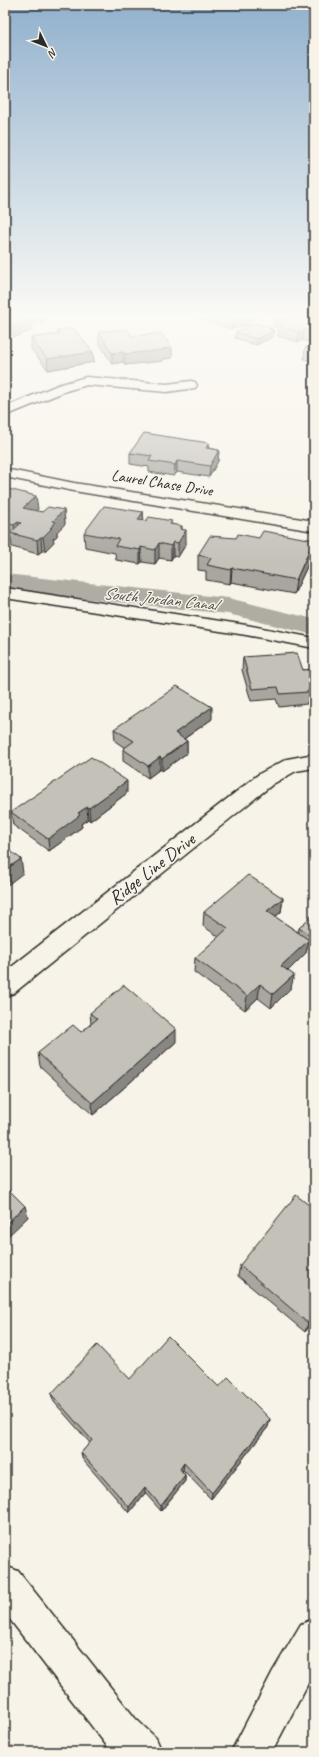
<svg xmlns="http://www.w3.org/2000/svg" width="319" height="1757" viewBox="0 0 319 1757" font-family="Caveat,sans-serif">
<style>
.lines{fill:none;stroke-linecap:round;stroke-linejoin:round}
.canal{fill:#afaca4;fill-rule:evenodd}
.minor-casing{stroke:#2b2b2b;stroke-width:3}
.minor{fill:#f7f3e8;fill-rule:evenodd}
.wall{fill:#a9a69f;stroke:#2b2b2b}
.shaded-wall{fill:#898782;stroke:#2b2b2b}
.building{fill:#c4c1b9;stroke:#2b2b2b}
.labels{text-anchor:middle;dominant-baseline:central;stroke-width:3;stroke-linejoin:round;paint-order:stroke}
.far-street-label{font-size:16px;fill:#2b2b2b;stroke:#f7f3e8}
.far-water-label{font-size:17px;font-style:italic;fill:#53524f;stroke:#f7f3e8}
.street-label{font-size:19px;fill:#2b2b2b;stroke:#f7f3e8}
</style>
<rect width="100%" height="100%" fill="#f7f3e8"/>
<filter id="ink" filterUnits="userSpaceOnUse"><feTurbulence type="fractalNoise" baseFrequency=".025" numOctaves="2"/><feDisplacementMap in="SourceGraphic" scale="8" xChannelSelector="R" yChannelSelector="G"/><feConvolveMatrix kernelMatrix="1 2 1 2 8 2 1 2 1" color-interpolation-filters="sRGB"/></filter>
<g filter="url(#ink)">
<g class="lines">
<polygon class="canal" points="5,574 228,598 314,619 314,635 228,614 5,590"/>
<g class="minor-casing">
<g id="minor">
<polygon points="86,377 167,384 191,381 195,382 197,385 195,388 167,392 87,385 66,391 5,416 5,407 58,385"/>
<polygon points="5,469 74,483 314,521 314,531 74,491 5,477"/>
<polygon points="5,588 246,625 314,638 314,648 246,635 5,598"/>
<polygon points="314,754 314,768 296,771 273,784 14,993 5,996 5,972 259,774 287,759"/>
<polygon points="5,1566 18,1571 135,1718 156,1738 162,1752 114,1752 107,1746 5,1613"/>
<polygon points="314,1619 314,1672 272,1752 231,1752 273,1671 301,1624"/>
</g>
</g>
<use href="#minor" class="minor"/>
</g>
<g class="wall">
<polygon points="5,318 45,320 31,325 31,331 14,337 7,334"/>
<polygon points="198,318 255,318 249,320 249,324 232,329"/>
<polygon points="275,318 314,318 314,342 312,343 303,340 298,342 278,336 279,328 274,326"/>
<polygon points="272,330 274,331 273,337 256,345 235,338 236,332"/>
<polygon points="57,331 93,352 94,362 48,370 31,349 31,338 58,334"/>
<polygon points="99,332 132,336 172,348 172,358 163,359 163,361 125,365 123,362 112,364 99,342"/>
<polygon points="314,344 314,362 304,359 305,348"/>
<polygon points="209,448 219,450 218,461 209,477 177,472 174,476 149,472 149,467 130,464 130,453"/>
<polygon points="5,488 38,509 36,511 42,512 64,510 65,524 57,532 57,536 53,539 54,542 45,551 42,551 38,554 12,547 11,538 5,537"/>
<polygon points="143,512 144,521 172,524 182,529 186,544 178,557 173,556 171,560 159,558 155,564 142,562 140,564 116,560 115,553 85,547 84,533"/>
<polygon points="313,554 294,594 231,582 230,584 206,580 206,571 198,570 198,555"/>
<polygon points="243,657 303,670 314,669 314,701 307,702 307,704 279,707 276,699 251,701 242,670"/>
<polygon points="212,719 184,739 187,741 187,753 162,771 160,769 148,778 123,761 123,749 125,748 115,741 114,729"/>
<polygon points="127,793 90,821 88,819 81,824 82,827 49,851 13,825 11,812"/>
<polygon points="314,834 314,851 310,850 312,838"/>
<polygon points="283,898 281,912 275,917 298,932 299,928 314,913 314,946 308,942 306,953 288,971 291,988 271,1008 258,998 245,1010 194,972 195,958 219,937 203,926 204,912"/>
<polygon points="90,1013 176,1042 93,1115 40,1066 38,1053 81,1032 91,1024"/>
<polygon points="314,1209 314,1320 305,1332 238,1276 240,1265"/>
<polygon points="130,1379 219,1387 270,1419 268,1427 211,1499 183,1470 182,1471 185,1475 185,1481 161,1511 145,1493 129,1513 83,1460 81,1453 90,1443 54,1402 51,1394"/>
</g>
<g class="shaded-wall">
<polygon points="23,318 45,318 45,320 31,325 31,331 14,337 13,327"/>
<polygon points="235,318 255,318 249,320 249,324 232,329 232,319"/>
<polygon points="5,324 6,324 7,334 5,335"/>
<polygon points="272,328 272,332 274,331 273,337 256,345 256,339 269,329"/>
<polygon points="304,330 303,340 298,342 299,332"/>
<polygon points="313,332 314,332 314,342 312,343"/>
<polygon points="172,348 172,358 163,359 163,361 125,365 125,354"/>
<polygon points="93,352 94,362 48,370 47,359"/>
<polygon points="123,352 123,362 112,364 112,353"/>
<polygon points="209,443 209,454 206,448"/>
<polygon points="219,450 218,461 209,477 210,466"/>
<polygon points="177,461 177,472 174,476 175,465"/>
<polygon points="36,496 38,509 25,521 23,508"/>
<polygon points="64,510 65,524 57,532 57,536 53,539 54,542 45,551 43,537 50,528 53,521"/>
<polygon points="143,512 144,526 138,520"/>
<polygon points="18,522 20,536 15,535 14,525"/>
<polygon points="182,526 182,537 186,530 186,544 178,557 178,543 180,529"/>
<polygon points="41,537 42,551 38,554 37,540"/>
<polygon points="314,541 313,554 294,594 296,580"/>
<polygon points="173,542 173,556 171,560 171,546"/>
<polygon points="159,543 159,558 155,564 155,550"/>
<polygon points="141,547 142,562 140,564 140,550"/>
<polygon points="232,568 231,582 230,584 231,570"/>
<polygon points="212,707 212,719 175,745 175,733"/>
<polygon points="187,741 187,753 162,771 162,759"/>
<polygon points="160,757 160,769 148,778 148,766"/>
<polygon points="127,781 127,793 90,821 89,808"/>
<polygon points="87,807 88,819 81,824 82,827 49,851 48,839 78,813"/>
<polygon points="21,859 23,873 5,887 5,870"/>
<polygon points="283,898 281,912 265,925 267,911"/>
<polygon points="309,940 306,953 279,980 281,966"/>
<polygon points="294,975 291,988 271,1008 273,994"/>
<polygon points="260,984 258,998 245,1010 247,996"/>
<polygon points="176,1029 176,1042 93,1115 92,1103"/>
<polygon points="5,1156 7,1162 5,1164"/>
<polygon points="25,1206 28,1217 5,1239 5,1225"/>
<polygon points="314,1315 314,1320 305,1332 308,1323"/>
<polygon points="270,1419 268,1427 211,1499 212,1493"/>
<polygon points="184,1463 183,1470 179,1475 180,1469"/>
<polygon points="185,1475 185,1481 161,1511 161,1506"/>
<polygon points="145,1487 145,1493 129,1513 129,1507"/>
</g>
<g class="building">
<polygon points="5,318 24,318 30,321 13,327 6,324 5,324"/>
<polygon points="280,318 314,318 314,332 313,332 304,330 299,332 279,326 289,321"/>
<polygon points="256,323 272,328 269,329 274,331 256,339 236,332"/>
<polygon points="73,328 93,352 47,359 31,338 60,334 57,331"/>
<polygon points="127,329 132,336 161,333 172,348 162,349 163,350 125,354 123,352 112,353 99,332"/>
<polygon points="314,344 314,351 305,348"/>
<polygon points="144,433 209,443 206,448 219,450 210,466 177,461 175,465 149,461 152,456 130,453"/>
<polygon points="5,488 36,496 23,508 42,512 48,507 64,510 53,521 56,522 50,528 52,528 43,537 41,537 37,540 10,533 21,523 18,522 14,525 5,523"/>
<polygon points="104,506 143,512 138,520 146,521 149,517 172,521 170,524 182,526 180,529 186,530 178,543 173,542 171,546 159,543 155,550 141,547 140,550 115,546 119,539 84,533"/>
<polygon points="263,531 314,540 296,580 232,568 231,570 207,565 211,558 198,555 210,536 236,538 238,534 259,538"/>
<polygon points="297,653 303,670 314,669 314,689 308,690 309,692 280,694 278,687 252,689 243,657"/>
<polygon points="177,686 212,707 175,733 187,741 162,759 160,757 148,766 123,749 134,741 114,729"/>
<polygon points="91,757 127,781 89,808 87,807 78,813 80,815 48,839 11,812"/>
<polygon points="5,847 21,859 5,870"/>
<polygon points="248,875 283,898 267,911 309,940 281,966 294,975 273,994 260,984 247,996 195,958 228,928 204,912"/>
<polygon points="314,913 314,938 299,928"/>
<polygon points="124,985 176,1029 92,1103 38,1053 73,1025 81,1032 97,1019 90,1013"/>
<polygon points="5,1186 25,1206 5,1225"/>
<polygon points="296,1195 314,1209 314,1315 308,1323 240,1265"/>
<polygon points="168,1336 219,1387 228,1377 270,1419 212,1493 184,1463 180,1469 185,1475 161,1506 145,1487 129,1507 81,1453 92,1440 51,1394 97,1345 130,1379"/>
</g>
</g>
<linearGradient id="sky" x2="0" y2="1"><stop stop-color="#91b1cd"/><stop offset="0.56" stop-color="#fbfaf5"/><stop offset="1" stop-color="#fbfaf5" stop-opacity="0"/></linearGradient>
<rect width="319" height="564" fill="url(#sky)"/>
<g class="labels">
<g class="far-street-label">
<text transform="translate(162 483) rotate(9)">Laurel Chase Drive</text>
</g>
<g class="far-water-label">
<text transform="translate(160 599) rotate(6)">South Jordan Canal</text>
</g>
<g class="street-label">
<text transform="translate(152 869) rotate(-38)">Ridge Line Drive</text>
</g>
</g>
<rect width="319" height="1757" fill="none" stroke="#f7f3e8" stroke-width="20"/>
<rect x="10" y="10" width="299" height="1737" fill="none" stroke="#2b2b2b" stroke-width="1.5" filter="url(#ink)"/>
<g transform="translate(46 46) rotate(133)" stroke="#f7f3e8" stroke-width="3" paint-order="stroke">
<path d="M0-3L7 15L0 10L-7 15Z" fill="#2b2b2b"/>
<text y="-6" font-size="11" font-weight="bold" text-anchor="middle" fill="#2b2b2b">N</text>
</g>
</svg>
